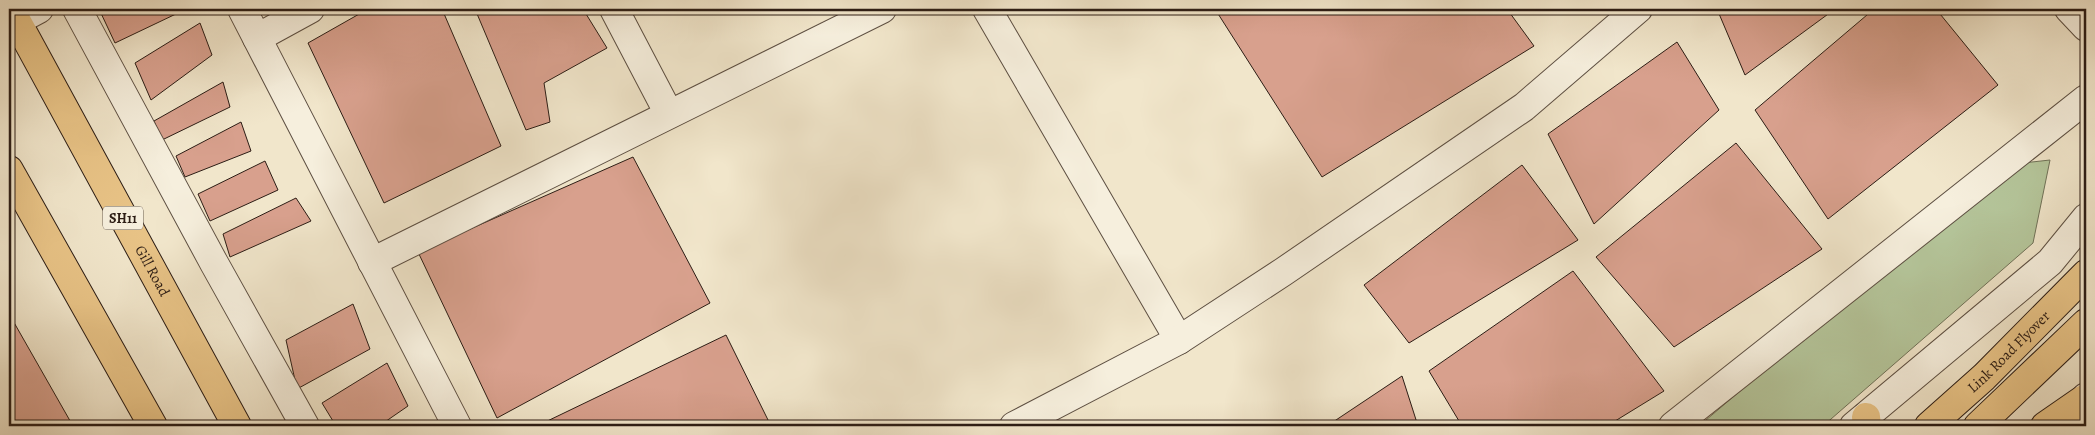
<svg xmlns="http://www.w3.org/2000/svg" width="2095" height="435" viewBox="0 0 2095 435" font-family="Alegreya,serif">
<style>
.green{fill:#b5c69b;stroke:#707258}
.building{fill:#d8a08d;stroke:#2c1d15}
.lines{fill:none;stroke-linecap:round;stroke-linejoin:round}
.minor-casing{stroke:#5d4f42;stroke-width:30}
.major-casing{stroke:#2c1d15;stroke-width:30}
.minor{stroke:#f6efdd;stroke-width:28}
.major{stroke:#e8c386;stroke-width:28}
.labels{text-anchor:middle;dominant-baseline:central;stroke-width:4;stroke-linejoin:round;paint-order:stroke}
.shield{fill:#f6efdd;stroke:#695c51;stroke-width:1}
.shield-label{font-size:14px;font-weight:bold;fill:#2c1d15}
.street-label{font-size:15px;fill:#2c1d15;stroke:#f6efdd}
</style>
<rect width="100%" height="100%" fill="#f1e6cb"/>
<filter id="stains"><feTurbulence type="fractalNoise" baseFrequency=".004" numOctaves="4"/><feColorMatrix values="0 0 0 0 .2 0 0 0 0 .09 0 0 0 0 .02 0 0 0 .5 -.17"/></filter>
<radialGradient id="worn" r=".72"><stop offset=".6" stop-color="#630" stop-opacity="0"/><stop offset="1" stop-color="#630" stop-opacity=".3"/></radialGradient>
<polygon class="green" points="2050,160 2033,243 1823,426 1699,426 2005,165"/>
<g class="building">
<polygon points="99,9 177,9 178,13 115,43"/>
<polygon points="368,9 442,9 501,146 384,203 308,43"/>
<polygon points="475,9 583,9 607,48 544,83 550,122 526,130"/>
<polygon points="1215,9 1507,9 1534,46 1322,177"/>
<polygon points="1717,9 1835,9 1745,75"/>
<polygon points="1874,9 1936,9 1998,85 1828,219 1755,110"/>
<polygon points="200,23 212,55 151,100 135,63"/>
<polygon points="1677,42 1719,110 1594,224 1548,134"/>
<polygon points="223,82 230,107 162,140 154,121"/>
<polygon points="241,122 251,151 185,177 176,156"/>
<polygon points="1736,143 1822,249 1674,347 1596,257"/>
<polygon points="633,157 710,303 497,418 418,252"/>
<polygon points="265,161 278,190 210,221 198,194"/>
<polygon points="1522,165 1578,240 1409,343 1364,285"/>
<polygon points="296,198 311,221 230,257 223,234"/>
<polygon points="1573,271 1664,391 1607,426 1462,426 1429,371"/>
<polygon points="353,304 370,349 297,389 286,340"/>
<polygon points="12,319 73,426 9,426 9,321"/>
<polygon points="726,335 771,426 537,426"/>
<polygon points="387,363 408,406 379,426 336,426 322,403"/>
<polygon points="1402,376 1418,426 1327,426"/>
</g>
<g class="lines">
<g class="minor-casing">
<g id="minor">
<polyline points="77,9 214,263 305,426"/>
<polyline points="242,9 457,426"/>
<polyline points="614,9 669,114"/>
<polyline points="987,9 1179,340"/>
<polyline points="2069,9 2086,27"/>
<polyline points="9,25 39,9"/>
<polyline points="257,38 310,9"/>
<polyline points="372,262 882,9"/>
<polyline points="1014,426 1179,340 1283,272 1524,107 1638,9"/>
<polyline points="1673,426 2086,99"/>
<polyline points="1854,426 2050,262 2086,218"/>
<polyline points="2073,426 2086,397"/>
</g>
</g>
<g class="major-casing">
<g id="major">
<path id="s1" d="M10,9l227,417"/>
<polyline points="9,170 153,426"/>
<polyline points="1866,417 1867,426"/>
<path id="s2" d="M1929,426l55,-49 102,-103"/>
<polyline points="1978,426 2086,323"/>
<polyline points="2045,426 2084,399"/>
</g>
</g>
<use href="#minor" class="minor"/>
<use href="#major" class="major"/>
</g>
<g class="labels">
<rect class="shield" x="103" y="206.5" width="40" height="23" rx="4"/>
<g class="shield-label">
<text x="123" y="218">SH11</text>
</g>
<g class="street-label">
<text stroke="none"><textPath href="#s1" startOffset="298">Gill Road</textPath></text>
<text stroke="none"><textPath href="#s2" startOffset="109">Link Road Flyover</textPath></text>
</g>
</g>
<rect width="2095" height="435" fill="none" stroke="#f1e6cb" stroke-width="30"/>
<rect x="10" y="10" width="2075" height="415" fill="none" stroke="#2c1d15" stroke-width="2.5"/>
<rect x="15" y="15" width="2065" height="405" fill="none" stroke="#2c1d15"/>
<rect width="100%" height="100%" filter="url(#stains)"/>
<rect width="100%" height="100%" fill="url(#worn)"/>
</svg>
